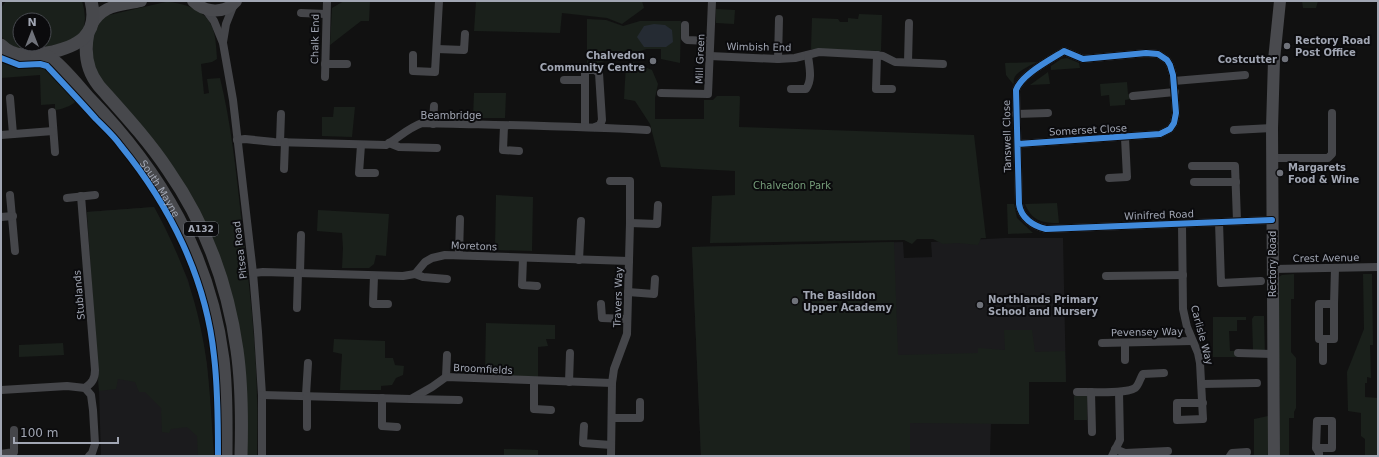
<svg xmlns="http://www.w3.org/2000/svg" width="1379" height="457" viewBox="0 0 1379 457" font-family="'DejaVu Sans',sans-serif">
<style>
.built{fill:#1b1b1d}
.green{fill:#1a201b;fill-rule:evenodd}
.water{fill:#252b33}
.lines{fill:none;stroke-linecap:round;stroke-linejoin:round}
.street{stroke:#45464a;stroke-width:8}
.secondary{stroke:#494a4e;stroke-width:12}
.primary{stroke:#47484c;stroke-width:13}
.cycleway-casing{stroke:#0b0b0d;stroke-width:8}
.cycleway{stroke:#408adc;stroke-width:6}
.poi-dot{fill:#6f727a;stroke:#0b0b0d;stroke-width:1.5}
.labels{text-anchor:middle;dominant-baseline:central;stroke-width:4;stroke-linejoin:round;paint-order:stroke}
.shield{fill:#0b0b0d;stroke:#747881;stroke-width:1}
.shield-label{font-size:9px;font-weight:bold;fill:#a1a6b3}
.street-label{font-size:10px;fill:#a1a6b3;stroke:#0b0b0d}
.poi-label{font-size:10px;font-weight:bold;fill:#a1a6b3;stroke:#0b0b0d;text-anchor:start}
.park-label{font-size:10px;fill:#779f7b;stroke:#0b0b0d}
</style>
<rect width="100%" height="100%" fill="#111"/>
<g class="built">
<polygon points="154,207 165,228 188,280 202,335 207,364 214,456 101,456 99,391 87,212"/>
<polygon points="1005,238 1063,238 1066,382 1029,382 1029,424 991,424 990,456 701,456 692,247 903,242 904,258 932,257 931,242"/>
</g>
<g class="green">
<path d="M6,1h76l2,8 1,9 -1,10 -6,8 -10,6 -43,9 -17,-7 -7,-8v-28zM20,20h24v24h-24z"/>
<polygon points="344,1 370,1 369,21 361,21 330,45 332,8"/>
<polygon points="476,1 642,1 644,8 622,24 607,18 562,13 560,33 474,31"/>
<polygon points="1302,1 1318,1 1316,8 1303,8"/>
<path d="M167,2c15,1 33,6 42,19 7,10 7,26 8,38l-5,3 -11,2 3,30 5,-1 -2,-14 13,-1c11,45 16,92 21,138 7,60 15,121 16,182 1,19 0,39 0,58h-13l1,-65 -33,-146 -119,-175v-32l4,-12 8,-10 56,-13z"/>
<polygon points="716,9 735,10 734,24 716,23"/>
<polygon points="859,14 882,15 881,51 811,49 812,18 838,19 840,22 848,22 848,18 858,19"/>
<polygon points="587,19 606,20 623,26 640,21 681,21 680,63 661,59 661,49 647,49 587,66"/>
<path d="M1,55c6,3 13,7 21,8 8,1 17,-3 25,1 12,6 25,24 34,34 -8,6 -15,11 -26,12v-6l-14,1 -1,-30 -39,3z"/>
<polygon points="1067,58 1079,63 1080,68 1051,70 1051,66 1061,59"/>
<polygon points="633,62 652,70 658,84 655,98 655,119 704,119 704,100 713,100 717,96 739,96 740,97 739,127 974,135 986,238 981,238 978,245 958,243 943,244 933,239 917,239 912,244 904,240 710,243 712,196 735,195 735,171 661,167 650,124 635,101 624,99 626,64"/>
<path d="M1037,62c-7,4 -26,11 -23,21l-1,1 -7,-9 -1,-12z"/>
<polygon points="1048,72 1050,84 1030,85"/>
<polygon points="1127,82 1128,94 1131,95 1131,99 1125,100 1125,105 1110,106 1109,95 1101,96 1100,84"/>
<polygon points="474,93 506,93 505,118 473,118"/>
<polygon points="334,107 355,107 352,137 322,136 322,117 333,117"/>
<polygon points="496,195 533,197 532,251 495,250"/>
<path d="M1057,203l2,20c-17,0 -27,-2 -34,-19z"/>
<polygon points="1007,204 1014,204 1017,218 1033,233 1008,234"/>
<path d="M154,207c22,40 40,83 48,128 8,39 9,81 12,121h-16l-1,-20 -10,-9 -16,2 -2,4 -7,-1 -1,-24 -16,-16h-6l-4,-10 -17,-3 -2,10 -17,2 -12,-179z"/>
<polygon points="318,210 389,214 386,256 376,255 374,264 369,268 342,268 343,248 342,233 317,231"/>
<polygon points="894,242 898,355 978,353 978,348 1005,350 1004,330 1032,330 1035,352 1065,351 1066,382 1029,382 1029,424 910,423 910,456 701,456 692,247"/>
<polygon points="1294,274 1294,299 1291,299 1291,352 1296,358 1296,408 1294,412 1294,418 1289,418 1289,456 1280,456 1280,403 1277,278 1282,275"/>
<polygon points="1363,274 1372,274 1373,345 1370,345 1371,378 1367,377 1367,383 1365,383 1365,397 1378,398 1378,456 1365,456 1365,439 1361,436 1361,413 1348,411 1347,372 1364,329"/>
<polygon points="1254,316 1264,316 1265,357 1213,357 1213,317 1246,317 1246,320 1237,320 1237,331 1229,331 1230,351 1253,350 1252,319"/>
<polygon points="486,323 555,325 555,339 546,339 548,346 538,347 538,377 485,374"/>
<polygon points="334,339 385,341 385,358 393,358 395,365 404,366 403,375 396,378 392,385 381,386 381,390 340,390 342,354 333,352"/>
<polygon points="63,343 64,355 19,357 19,345"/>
<rect x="1074" y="396" width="13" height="24"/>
<polygon points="1268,416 1269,456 1254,456 1254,419"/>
<polygon points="504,449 538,450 538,456 504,456"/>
</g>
<polygon class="water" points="654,24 665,25 672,30 673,42 666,47 644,47 637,37 644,26"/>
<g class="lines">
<g class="street">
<polyline points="205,9 214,21 223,43 233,100 253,273 258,332 262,395 262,456"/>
<polyline points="301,13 326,14"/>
<polyline points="685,25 685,38 687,40 710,41"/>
<polyline points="223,42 226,24 234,4"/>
<polyline points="437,49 464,50 465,34"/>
<polyline points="413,55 413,71 435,72 439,1"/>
<polyline points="877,55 876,89 892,89"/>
<polyline points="710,56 778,59 795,58 819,52 875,55 883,56 895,62 943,64"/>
<polyline points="778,59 779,19"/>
<polyline points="908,62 909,23"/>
<polyline points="325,64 347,64"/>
<polyline points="585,70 595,70 599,73 602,120 600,125 595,127"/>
<polyline points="325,77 327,1"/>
<polyline points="564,80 585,80"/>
<polyline points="1174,81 1245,75"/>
<path d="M791,89h15c7,-10 3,-23 2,-34"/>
<polyline points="661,93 708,94 712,1"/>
<polyline points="1133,96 1175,92"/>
<polyline points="10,98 13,134"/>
<polyline points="52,112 55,152"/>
<polyline points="1016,114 1048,113"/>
<polyline points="433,124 434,106"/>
<polyline points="504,126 503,150 519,151"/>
<polyline points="585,127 585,67"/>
<polyline points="1234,130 1272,128"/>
<polyline points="1,135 53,131"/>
<path d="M237,140l8,-1 29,3 112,3c12,-7 22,-17 36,-22 75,2 150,3 225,7"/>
<polyline points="280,142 281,114"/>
<polyline points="389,143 399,147 437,148"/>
<path d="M1018,144l142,-10 10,-5 4,-6 2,-10 -3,-38 -3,-10 -3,-5 -9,-6 -12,-1 -63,6 -19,-8c-14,9 -42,23 -48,39l3,114c2,14 14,22 27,25l226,-9"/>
<polyline points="361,145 359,173 375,173"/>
<polyline points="1272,158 1328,158 1332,154 1332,113"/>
<polyline points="1192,166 1235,166 1237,221"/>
<polyline points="284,169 285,142"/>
<polyline points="1109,178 1127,177 1125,138"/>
<polyline points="610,181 630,181 630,223 627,334 614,369 612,383 611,456"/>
<polyline points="1194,182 1236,182"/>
<polyline points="10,195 15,251"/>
<path d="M81,196l14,174c0,9 -3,13 -10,18"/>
<polyline points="67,198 95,195"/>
<polyline points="1,217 13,216"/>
<polyline points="1219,222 1221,283 1261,281"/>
<polyline points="630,223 657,224 658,205"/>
<polyline points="1182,225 1183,309 1187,327 1198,353 1200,363 1203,419 1177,420 1177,403 1203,403"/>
<polyline points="459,255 460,219"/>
<polyline points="523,258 522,285 537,286"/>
<polyline points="579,260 581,221"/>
<polyline points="1273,269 1378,267"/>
<polyline points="253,273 263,272 403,276 415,274 425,262 432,258 445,255 629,261"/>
<polyline points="300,273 301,235"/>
<polyline points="415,274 423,277 447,279"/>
<polyline points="374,276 373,304 388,304"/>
<polyline points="1106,276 1183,275"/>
<polyline points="628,292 654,294 655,279"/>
<polyline points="601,304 602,318 627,319"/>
<polyline points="1334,304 1335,268"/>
<polyline points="297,308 298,273"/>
<polyline points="1102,343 1192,341"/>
<polyline points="1125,343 1125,360"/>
<polyline points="1238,353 1273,354"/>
<polyline points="1323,361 1323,339 1319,339 1319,304 1334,304 1334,339 1323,339"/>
<polyline points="446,377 447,355"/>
<polyline points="534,381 534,409 551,410"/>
<polyline points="569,382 570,353"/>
<polyline points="1202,384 1257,383"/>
<polyline points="85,388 91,395 93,410 95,444 92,453 89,456"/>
<polyline points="1,390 67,386 85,388"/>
<path d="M1077,392c12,0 50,2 58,-4 4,-3 5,-10 8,-14l21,-1"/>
<polyline points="1091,392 1092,432"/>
<polyline points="262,395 411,399 432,387 446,377 612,383"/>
<polyline points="306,395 308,363"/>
<polyline points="382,398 382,426 397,427"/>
<polyline points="411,399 459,400"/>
<polyline points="612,418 640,418 640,402"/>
<polyline points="584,426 583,443 611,445"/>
<polyline points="307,427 307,396"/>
<polyline points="1316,448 1332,448 1332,421 1317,421 1316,448 1319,453 1319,456"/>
<polyline points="1115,449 1125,453 1168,451"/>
<polyline points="1,454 14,452 14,430"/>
<polyline points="1112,456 1120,440 1119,392"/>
<polyline points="1230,456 1232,453 1247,452"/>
</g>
<g class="secondary">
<path d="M193,1c12,12 32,13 43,0"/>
<path d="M91,26c11,-22 29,-20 50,-25"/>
<polyline points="1274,456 1272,128 1274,60 1280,1"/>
</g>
<g class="primary">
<path d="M88,33c-4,19 -1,38 11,53 24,27 49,54 69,84 37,53 60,116 69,180 5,35 5,71 4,106"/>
<path d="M1,45c13,13 30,11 46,8 30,-6 53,-17 44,-52"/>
<path id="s1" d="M37,55c4,0 8,0 12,2 11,6 31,31 40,41 72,74 121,158 134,261 4,32 3,65 3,97"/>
</g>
<g class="cycleway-casing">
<g id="cycleway">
<path d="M1,58l18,7 21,-1 7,2c16,17 33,35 49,53 9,9 18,17 25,27 49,60 85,132 93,210 4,33 4,67 4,100"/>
<path d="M1018,144l142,-10 10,-5 4,-6 2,-10 -3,-38 -3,-10 -3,-5 -9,-6 -12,-1 -63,6 -19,-8c-14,9 -42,23 -48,39l3,114c2,14 14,22 27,25l226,-9"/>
</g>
</g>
<use href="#cycleway" class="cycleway"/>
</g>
<g class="poi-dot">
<circle cx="1287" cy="46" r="4"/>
<circle cx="1285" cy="59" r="4"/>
<circle cx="653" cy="61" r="4"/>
<circle cx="1280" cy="173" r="4"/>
<circle cx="795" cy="301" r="4"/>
<circle cx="980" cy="305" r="4"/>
</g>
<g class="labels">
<rect class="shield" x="184" y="222" width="34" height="14" rx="3"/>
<g class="shield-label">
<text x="201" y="229">A132</text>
</g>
<g class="street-label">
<text transform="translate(315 39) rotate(-89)">Chalk End</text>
<text transform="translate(759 47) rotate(1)">Wimbish End</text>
<text transform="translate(700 59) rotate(-88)">Mill Green</text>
<text x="451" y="115">Beambridge</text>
<text transform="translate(1088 130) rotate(-3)">Somerset Close</text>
<text transform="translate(1007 136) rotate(-91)">Tanswell Close</text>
<text stroke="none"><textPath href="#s1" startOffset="185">South Mayne</textPath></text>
<text transform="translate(1159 215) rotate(-2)">Winifred Road</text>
<text transform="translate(474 246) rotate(2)">Moretons</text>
<text transform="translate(240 250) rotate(-97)">Pitsea Road</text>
<text transform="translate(1326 258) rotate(-1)">Crest Avenue</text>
<text transform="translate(1272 264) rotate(-90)">Rectory Road</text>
<text transform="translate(79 295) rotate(-95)">Stublands</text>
<text transform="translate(618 297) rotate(-88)">Travers Way</text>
<text transform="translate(1147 332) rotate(-1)">Pevensey Way</text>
<text transform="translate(1202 335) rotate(75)">Carlisle Way</text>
<text transform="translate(483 369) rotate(3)">Broomfields</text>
</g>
<g class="poi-label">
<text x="1295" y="40">Rectory Road<tspan x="1295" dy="12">Post Office</tspan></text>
<text x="645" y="55" text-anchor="end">Chalvedon<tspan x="645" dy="12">Community Centre</tspan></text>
<text x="1277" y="59" text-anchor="end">Costcutter</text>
<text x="1288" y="167">Margarets<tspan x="1288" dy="12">Food &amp; Wine</tspan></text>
<text x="803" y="295">The Basildon<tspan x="803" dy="12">Upper Academy</tspan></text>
<text x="988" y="299">Northlands Primary<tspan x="988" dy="12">School and Nursery</tspan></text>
</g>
<g class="park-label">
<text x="792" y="185">Chalvedon Park</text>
</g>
</g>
<rect width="1379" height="457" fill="none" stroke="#a1a6b3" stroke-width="4"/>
<g transform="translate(32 32)"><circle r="19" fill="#0b0b0d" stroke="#47494f"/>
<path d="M0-3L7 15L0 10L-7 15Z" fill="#6f727a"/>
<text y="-6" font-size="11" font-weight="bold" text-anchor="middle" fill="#a1a6b3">N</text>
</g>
<path d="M14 437v6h104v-6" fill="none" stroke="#a1a6b3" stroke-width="2"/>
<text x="20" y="437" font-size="12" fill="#a1a6b3" stroke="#0b0b0d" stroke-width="3" paint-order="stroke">100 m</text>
</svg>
